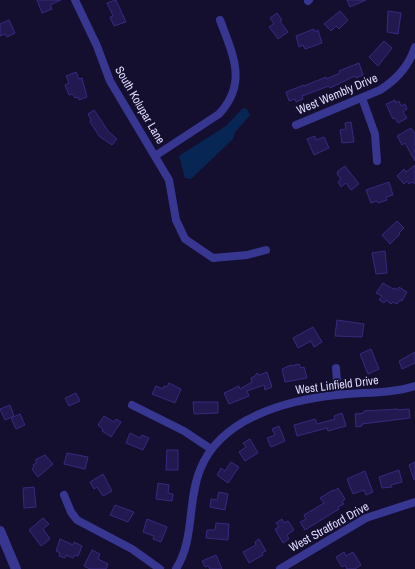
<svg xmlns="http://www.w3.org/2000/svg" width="415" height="569" viewBox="0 0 415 569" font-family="'Archivo Narrow',sans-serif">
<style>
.water{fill:#082654}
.building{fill:#231951;stroke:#38297f}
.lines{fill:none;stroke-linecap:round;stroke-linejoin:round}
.minor{stroke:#373691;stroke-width:8}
.tertiary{stroke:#373691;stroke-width:10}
.labels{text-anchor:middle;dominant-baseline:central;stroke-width:3.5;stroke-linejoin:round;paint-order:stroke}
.street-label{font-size:12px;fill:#dfdcff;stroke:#140f2e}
</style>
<rect width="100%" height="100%" fill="#140f2e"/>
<polygon class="water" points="243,108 247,109 250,115 235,132 233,139 191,179 185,178 179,156 226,126"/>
<g class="building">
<polygon points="37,0 61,0 50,5 52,9 42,13"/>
<polygon points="116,0 126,22 114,26 110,17 113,16 107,3"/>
<polygon points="347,0 366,0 350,7"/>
<polygon points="340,11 348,20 339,29 336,26 331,31 324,24"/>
<polygon points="388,11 401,13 398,34 387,32"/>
<polygon points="277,13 282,20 280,21 288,32 278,39 269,27 274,24 270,18"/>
<polygon points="9,20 15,33 7,37 5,34 0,36 0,24"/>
<polygon points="314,29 315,32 318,30 322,43 305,49 303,45 299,47 296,36"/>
<polygon points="384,41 392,48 378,66 369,57"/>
<polygon points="359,63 363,75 356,78 355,76 330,88 329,86 302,96 303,99 296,102 295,99 289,101 286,92 304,85 304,86 326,77 326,79 340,73 339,71"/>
<polygon points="76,72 79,79 82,78 87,97 79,100 78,97 75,98 73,94 69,95 65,85 69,83 66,76"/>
<polygon points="395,100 396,103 399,101 401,106 405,104 407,109 403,112 407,118 398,123 395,118 393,119 386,104"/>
<polygon points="94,110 108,131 117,139 112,145 100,137 90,122 91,120 88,114"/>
<polygon points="351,122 354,142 342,143 340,130 346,129 345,123"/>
<polygon points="411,128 415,134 415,161 405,143 402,145 397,136"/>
<polygon points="315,136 316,140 324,137 329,148 314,155 307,139"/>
<polygon points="415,165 415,184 412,182 409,184 407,181 404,184 397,176 404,169 406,172"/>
<polygon points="345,166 359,184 351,190 346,183 341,187 338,182 341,179 337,174 338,171"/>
<polygon points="389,182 393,195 386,197 387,200 378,203 377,201 371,203 366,190"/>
<polygon points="397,221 404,228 399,233 400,234 390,244 382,235"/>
<polygon points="385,251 387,273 376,274 372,253"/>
<polygon points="383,283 393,289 395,288 397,290 399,287 407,292 402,301 400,300 397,304 393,302 391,304 386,300 384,303 379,300 382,296 376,293"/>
<polygon points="337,320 364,324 362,337 335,336"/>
<polygon points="313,327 322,342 314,347 311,341 298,348 293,338"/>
<polygon points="371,349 379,369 368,374 360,354"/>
<polygon points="415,352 415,363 402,369 399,361"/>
<polygon points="299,364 301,368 304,367 307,378 285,382 282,369 291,365 291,366"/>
<polygon points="267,372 272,387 265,390 264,385 247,391 249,396 229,404 224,393 239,386 240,389 252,382 251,378 255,376 257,373 260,375"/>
<polygon points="169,383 181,389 175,403 152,394 156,386 163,389 164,386 167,387"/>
<polygon points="76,393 80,401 69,406 65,398"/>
<polygon points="193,402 218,402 218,413 194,414"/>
<polygon points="10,405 14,416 5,420 0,409"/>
<polygon points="398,409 398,410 409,409 410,418 362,424 362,426 356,427 355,414 364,413 364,411"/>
<polygon points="342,413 346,426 328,431 327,428 297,436 294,425 315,419 317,424 335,419 334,416"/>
<polygon points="20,414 25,425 16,429 11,418"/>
<polygon points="104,416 114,422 116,419 121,422 111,437 102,431 103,429 98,425"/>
<polygon points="279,426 285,441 271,447 267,438 275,435 272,429"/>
<polygon points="130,433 140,438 142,435 149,438 143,450 126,443"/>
<polygon points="250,439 258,453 245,461 239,452 246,447 243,443"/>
<polygon points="167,450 178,450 178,470 166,470"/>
<polygon points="67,453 88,457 85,469 64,464"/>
<polygon points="45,455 53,464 38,477 32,469 34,467 33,465 37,462 35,460"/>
<polygon points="231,462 239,467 228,483 217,475 221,468 225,471"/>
<polygon points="415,462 415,479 414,480 409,465"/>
<polygon points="399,470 402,482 391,485 392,487 382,488 379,477"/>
<polygon points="365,471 373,492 366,495 364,490 353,494 347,479"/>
<polygon points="103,474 112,491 103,496 97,487 94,489 90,482"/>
<polygon points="158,483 169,485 168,493 173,494 172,501 156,499"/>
<polygon points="34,487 36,507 24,508 23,488"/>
<polygon points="338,488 345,499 342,502 344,504 338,507 339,509 305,530 300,522 306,519 304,515 324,503 320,498 333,490 334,491"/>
<polygon points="219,492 228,494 225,510 210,507 211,499 217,500"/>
<polygon points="115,505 134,512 128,522 110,515"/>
<polygon points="43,518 49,524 43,529 50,539 41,546 29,530"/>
<polygon points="147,519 167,527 161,542 153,539 154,536 143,532"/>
<polygon points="282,519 284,523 288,521 294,530 287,535 289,539 283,543 275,529 279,527 276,523"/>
<polygon points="216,523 229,524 228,540 206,538 207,530 215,530"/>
<polygon points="60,539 73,545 74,542 82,546 78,556 75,555 73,558 66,555 65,558 59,556 60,553 56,551"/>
<polygon points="259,539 266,551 262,553 263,555 249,563 243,552 256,545 255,542"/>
<polygon points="92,550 100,554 98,559 108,564 106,569 90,569 84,566"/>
<polygon points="344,552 346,556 353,552 361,565 355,569 347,569 345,565 342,567 336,557"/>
<polygon points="216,555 222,569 210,569 208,566 205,567 202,561"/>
</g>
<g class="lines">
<g class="minor">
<polyline points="75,0 97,46 110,81 169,180 176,220 185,239 213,258 247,255 266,250"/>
<polyline points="308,1 309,0"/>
<polyline points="362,98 375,134 377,161"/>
<path d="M296,125l84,-35c16,-10 29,-24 35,-43"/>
<path d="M155,156l64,-42c29,-31 14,-59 1,-94"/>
<polyline points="336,368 338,395"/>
<polyline points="132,405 184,431 211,449"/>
<polyline points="64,495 71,512 77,520 132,549 160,569"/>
<path d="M176,569c19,-30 11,-67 24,-99 20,-52 87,-70 137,-75 25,-3 53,-1 78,-9"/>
<polyline points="280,569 366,518 415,502"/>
</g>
<polyline class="tertiary" points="0,531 16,569"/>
</g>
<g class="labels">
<g class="street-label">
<text transform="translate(337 94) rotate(-23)">West Wembly Drive</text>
<text transform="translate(140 105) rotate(60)">South Kolupar Lane</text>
<text transform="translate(337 385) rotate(-7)">West Linfield Drive</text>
<text transform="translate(329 527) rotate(-29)">West Stratford Drive</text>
</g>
</g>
</svg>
